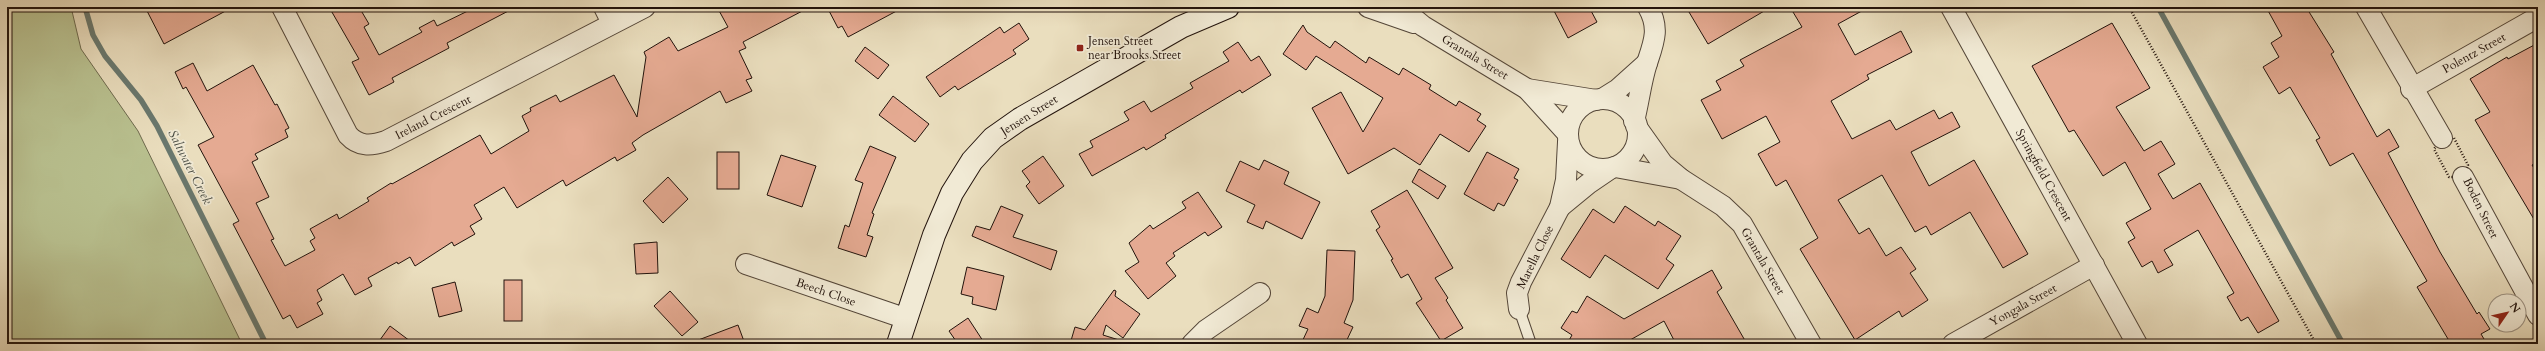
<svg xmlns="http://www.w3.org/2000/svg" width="2545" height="351" viewBox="0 0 2545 351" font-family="Cardo,serif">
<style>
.green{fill:#b9c190;stroke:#6e6a4e}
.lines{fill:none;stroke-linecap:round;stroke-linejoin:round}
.stream{stroke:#69786e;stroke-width:5.5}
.building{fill:#e5aa92;stroke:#22130c}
.lane-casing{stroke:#544638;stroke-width:12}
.street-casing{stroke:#544638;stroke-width:22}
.secondary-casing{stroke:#22130c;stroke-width:24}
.path{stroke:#22130c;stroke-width:2.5;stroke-dasharray:1 2;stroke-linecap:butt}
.lane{stroke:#f1ead5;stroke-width:10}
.street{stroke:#f1ead5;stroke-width:20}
.secondary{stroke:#f1ead5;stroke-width:22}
.poi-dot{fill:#8f2418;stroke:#f1ead5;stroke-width:1.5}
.labels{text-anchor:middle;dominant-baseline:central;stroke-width:3.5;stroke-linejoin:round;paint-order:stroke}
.poi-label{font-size:12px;fill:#22130c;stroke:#f1ead5;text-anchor:start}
.street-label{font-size:12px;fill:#22130c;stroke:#f1ead5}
.water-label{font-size:13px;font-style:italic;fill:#4b4e45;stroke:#f1ead5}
</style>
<rect width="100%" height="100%" fill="#eadebe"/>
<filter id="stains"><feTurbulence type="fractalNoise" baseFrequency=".005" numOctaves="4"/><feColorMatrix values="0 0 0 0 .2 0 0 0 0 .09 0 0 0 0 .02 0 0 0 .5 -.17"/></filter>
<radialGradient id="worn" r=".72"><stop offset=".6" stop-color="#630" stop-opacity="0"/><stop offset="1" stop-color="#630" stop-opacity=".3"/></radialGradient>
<polygon class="green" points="7,7 71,7 81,49 138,131 242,344 7,344"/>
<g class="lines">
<g class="stream">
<polyline points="85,7 93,35 105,56 141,100 157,126 266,344"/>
<polyline points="2158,7 2343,344"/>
</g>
</g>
<g class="building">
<polygon points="145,7 233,7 164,44"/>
<polygon points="329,7 359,7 369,24 364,27 379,55 422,32 419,28 434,20 437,26 476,7 516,7 447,43 449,48 392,78 394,82 369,95 352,62 359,59"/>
<polygon points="717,7 810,7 743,42 746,48 739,51 752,78 746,80 752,91 726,103 720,91 643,135 632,143 636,150 617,161 615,157 566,186 563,180 517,208 504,187 474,205 482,219 470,226 475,234 454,246 452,242 415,266 410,257 398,264 397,262 368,278 372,286 355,295 343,274 317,290 322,300 317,303 323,314 297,328 290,315 283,319 233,224 239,221 198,145 214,137 186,87 183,89 175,72 193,63 207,91 253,65 275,105 277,104 289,128 285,130 288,137 255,154 258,159 252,162 269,197 256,203 274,239 271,240 285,266 315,250 310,241 315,238 310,229 337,214 339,219 369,201 367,198 391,183 392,184 480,135 491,154 529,131 522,116 531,111 530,108 556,95 560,102 614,75 637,117 646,57 644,52 669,37 678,51 728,27"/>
<polygon points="827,7 904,7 848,37 842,26 838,28"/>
<polygon points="1552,7 1589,7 1597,22 1568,38"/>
<polygon points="1686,7 1771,7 1708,44"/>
<polygon points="1790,7 1869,7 1838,24 1855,55 1901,31 1912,52 1867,75 1869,79 1831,101 1852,139 1890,120 1896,130 1934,110 1939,119 1952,112 1960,127 1911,152 1929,186 1974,160 2028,254 2003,268 1970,212 1931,235 1926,226 1915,232 1882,175 1838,200 1859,234 1869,228 1886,256 1901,247 1916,269 1910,273 1928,300 1902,317 1899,311 1855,340 1800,249 1818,238 1786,180 1776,186 1758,154 1780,142 1766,116 1722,139 1701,100 1721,90 1716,81 1744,66 1740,60 1802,27"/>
<polygon points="2266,7 2306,7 2334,52 2331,54 2377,137 2389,129 2399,147 2388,153 2440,252 2477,314 2479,312 2490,329 2481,334 2487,344 2451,344 2417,287 2427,281 2353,153 2330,166 2316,140 2320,138 2290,87 2279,94 2263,67 2279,57 2271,43 2282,36"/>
<polygon points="1019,23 1029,39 1013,50 1016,54 958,90 955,86 940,97 926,77 1000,27 1004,33"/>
<polygon points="2112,23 2150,88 2116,107 2144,151 2161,141 2175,164 2158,174 2173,199 2200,183 2279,321 2258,333 2248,317 2241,321 2227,297 2234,293 2198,230 2164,250 2173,265 2158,273 2152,261 2142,267 2128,242 2135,238 2126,223 2151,209 2125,162 2103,176 2074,130 2069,132 2032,66"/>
<polygon points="1303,25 1307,32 1330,48 1335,41 1366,63 1369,57 1399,75 1403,68 1431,85 1429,89 1456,106 1459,101 1481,114 1477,120 1486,126 1469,152 1440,134 1420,165 1394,148 1348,174 1312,108 1341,92 1363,132 1383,98 1316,56 1306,70 1283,54"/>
<polygon points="1238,42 1251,61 1259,56 1271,75 1242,93 1240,90 1165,135 1166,138 1146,150 1144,147 1092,176 1079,154 1093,147 1090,141 1129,120 1124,112 1144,101 1151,112 1193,88 1190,83 1229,61 1223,52"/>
<polygon points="2538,43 2538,162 2532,165 2538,174 2538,226 2475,120 2490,112 2470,79 2507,57 2508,59"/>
<polygon points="865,47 889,65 878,79 855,61"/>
<polygon points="893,96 929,124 915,142 879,115"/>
<polygon points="870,146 896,157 872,213 874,214 867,235 873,237 866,257 838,248 845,225 849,227 863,183 855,180"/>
<rect x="717" y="152" width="22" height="37"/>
<polygon points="1487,152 1519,169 1514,178 1518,180 1504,206 1498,203 1494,211 1464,194"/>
<polygon points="781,155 816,166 802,207 767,195"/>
<polygon points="1043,156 1064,186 1039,204 1026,186 1030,182 1022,171"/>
<polygon points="1264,160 1289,172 1284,184 1320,202 1302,239 1266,221 1263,229 1247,222 1255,205 1226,191 1240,161 1259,170"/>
<polygon points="1419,169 1446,186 1438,199 1412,182"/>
<polygon points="668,177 688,199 663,223 643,201"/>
<polygon points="1407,190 1453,268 1435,278 1448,298 1446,300 1463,328 1441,341 1416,303 1422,299 1408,274 1401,278 1391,260 1393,259 1376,230 1380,227 1371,211"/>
<polygon points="1198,192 1222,227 1208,236 1205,232 1173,253 1175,256 1166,263 1176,276 1148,299 1125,271 1139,262 1129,243 1150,225 1153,229 1186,208 1182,202"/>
<polygon points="1001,206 1023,215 1013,237 1057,251 1051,270 972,236 976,226 990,230"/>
<polygon points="1625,206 1655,226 1658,221 1681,236 1666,259 1674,265 1658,289 1605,255 1590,278 1561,259 1593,209 1614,223"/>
<polygon points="657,242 658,273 636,274 634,244"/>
<polygon points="1327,250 1355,251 1353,300 1344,323 1353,327 1345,344 1301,344 1308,329 1299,326 1307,308 1318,313 1325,296"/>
<polygon points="967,267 1004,276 996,310 972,304 973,297 961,294"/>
<polygon points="1712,270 1722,288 1717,292 1747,344 1676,344 1664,321 1623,344 1567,344 1572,335 1561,328 1572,311 1577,313 1587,296 1624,319"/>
<rect x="504" y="280" width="18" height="41"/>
<polygon points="455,282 462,311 439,317 432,288"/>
<polygon points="1114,290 1116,291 1115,296 1140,314 1123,338 1106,325 1103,335 1119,340 1119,344 1070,344 1075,327 1085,330"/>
<polygon points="670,291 698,322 682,336 654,306"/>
<polygon points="968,318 985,344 958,344 949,331"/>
<polygon points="738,325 745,344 693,344 693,342"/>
<polygon points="390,326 414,344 377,344"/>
</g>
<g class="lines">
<g class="lane-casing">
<polyline id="lane" points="1519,309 1531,344"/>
</g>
<g class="street-casing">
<g id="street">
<path d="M282,7l66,128c11,12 23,11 38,6l259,-134"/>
<polyline points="604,7 612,23"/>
<polyline points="1368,7 1414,23"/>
<polyline points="1400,7 1423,26 1527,89 1568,134"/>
<polyline points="1951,7 2137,344"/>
<polyline points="2366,7 2442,138"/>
<polyline points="1527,89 1596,100"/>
<polyline points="2411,89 2538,17"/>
<polyline points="1602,99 1618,89 1647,63"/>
<circle cx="1603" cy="134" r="35"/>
<path d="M1634,121c5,-19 7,-40 13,-58 7,-21 13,-35 1,-56"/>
<polyline points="1636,126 1663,164 1681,179 1723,206 1742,224 1811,344"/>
<polyline points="1615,167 1681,179"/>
<polyline points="2463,177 2538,315"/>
<polyline points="1560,207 1588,184 1610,169"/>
<polyline points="746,264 907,319"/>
<polyline points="1519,309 1517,293 1521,282 1560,207 1566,180 1568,142"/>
<polyline points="1192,344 1206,330 1260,293"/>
<polyline points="1953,344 2094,265"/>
</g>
</g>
<g class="secondary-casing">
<polyline id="secondary" points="898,344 934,235 952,193 972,161 993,138 1020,119 1181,27 1228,7"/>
</g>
<g class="path">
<polyline points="2129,7 2316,344"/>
<polygon points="2442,138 2454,138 2468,165 2463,177 2449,177 2434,149"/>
</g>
<use href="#lane" class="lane"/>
<use href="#street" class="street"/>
<use href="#secondary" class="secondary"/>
</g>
<rect class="poi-dot" x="1076" y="44" width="8" height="8" rx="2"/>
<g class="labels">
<g class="poi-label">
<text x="1088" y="41">Jensen Street<tspan x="1088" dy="14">near Brooks Street</tspan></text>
</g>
<g class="street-label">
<text transform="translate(2474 53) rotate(-29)">Polentz Street</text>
<text transform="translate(1475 57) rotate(31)">Grantala Street</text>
<text transform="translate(1029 115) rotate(-32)">Jensen Street</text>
<text transform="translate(433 117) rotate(-27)">Ireland Crescent</text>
<text transform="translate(2044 175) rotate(61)">Springfield Crescent</text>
<text transform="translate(2481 208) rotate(64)">Boden Street</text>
<text transform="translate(1535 257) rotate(-64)">Marella Close</text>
<text transform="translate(1763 261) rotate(60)">Grantala Street</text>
<text transform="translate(826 292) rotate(19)">Beech Close</text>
<text transform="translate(2023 305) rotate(-29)">Yongala Street</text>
</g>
<g class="water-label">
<text transform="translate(190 167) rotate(63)">Saltwater Creek</text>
</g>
</g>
<rect width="2545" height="351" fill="none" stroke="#eadebe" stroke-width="24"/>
<rect x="8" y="8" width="2529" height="335" fill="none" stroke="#22130c" stroke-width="2"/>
<rect x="12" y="12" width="2521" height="327" fill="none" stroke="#22130c"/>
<g transform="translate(2507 313) rotate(56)"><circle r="19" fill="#f1ead5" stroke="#9e9485"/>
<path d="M0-3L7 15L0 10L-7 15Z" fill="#8f2418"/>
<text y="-6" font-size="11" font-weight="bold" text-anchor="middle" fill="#22130c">N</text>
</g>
<rect width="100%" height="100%" filter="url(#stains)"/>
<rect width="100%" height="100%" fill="url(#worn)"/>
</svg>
